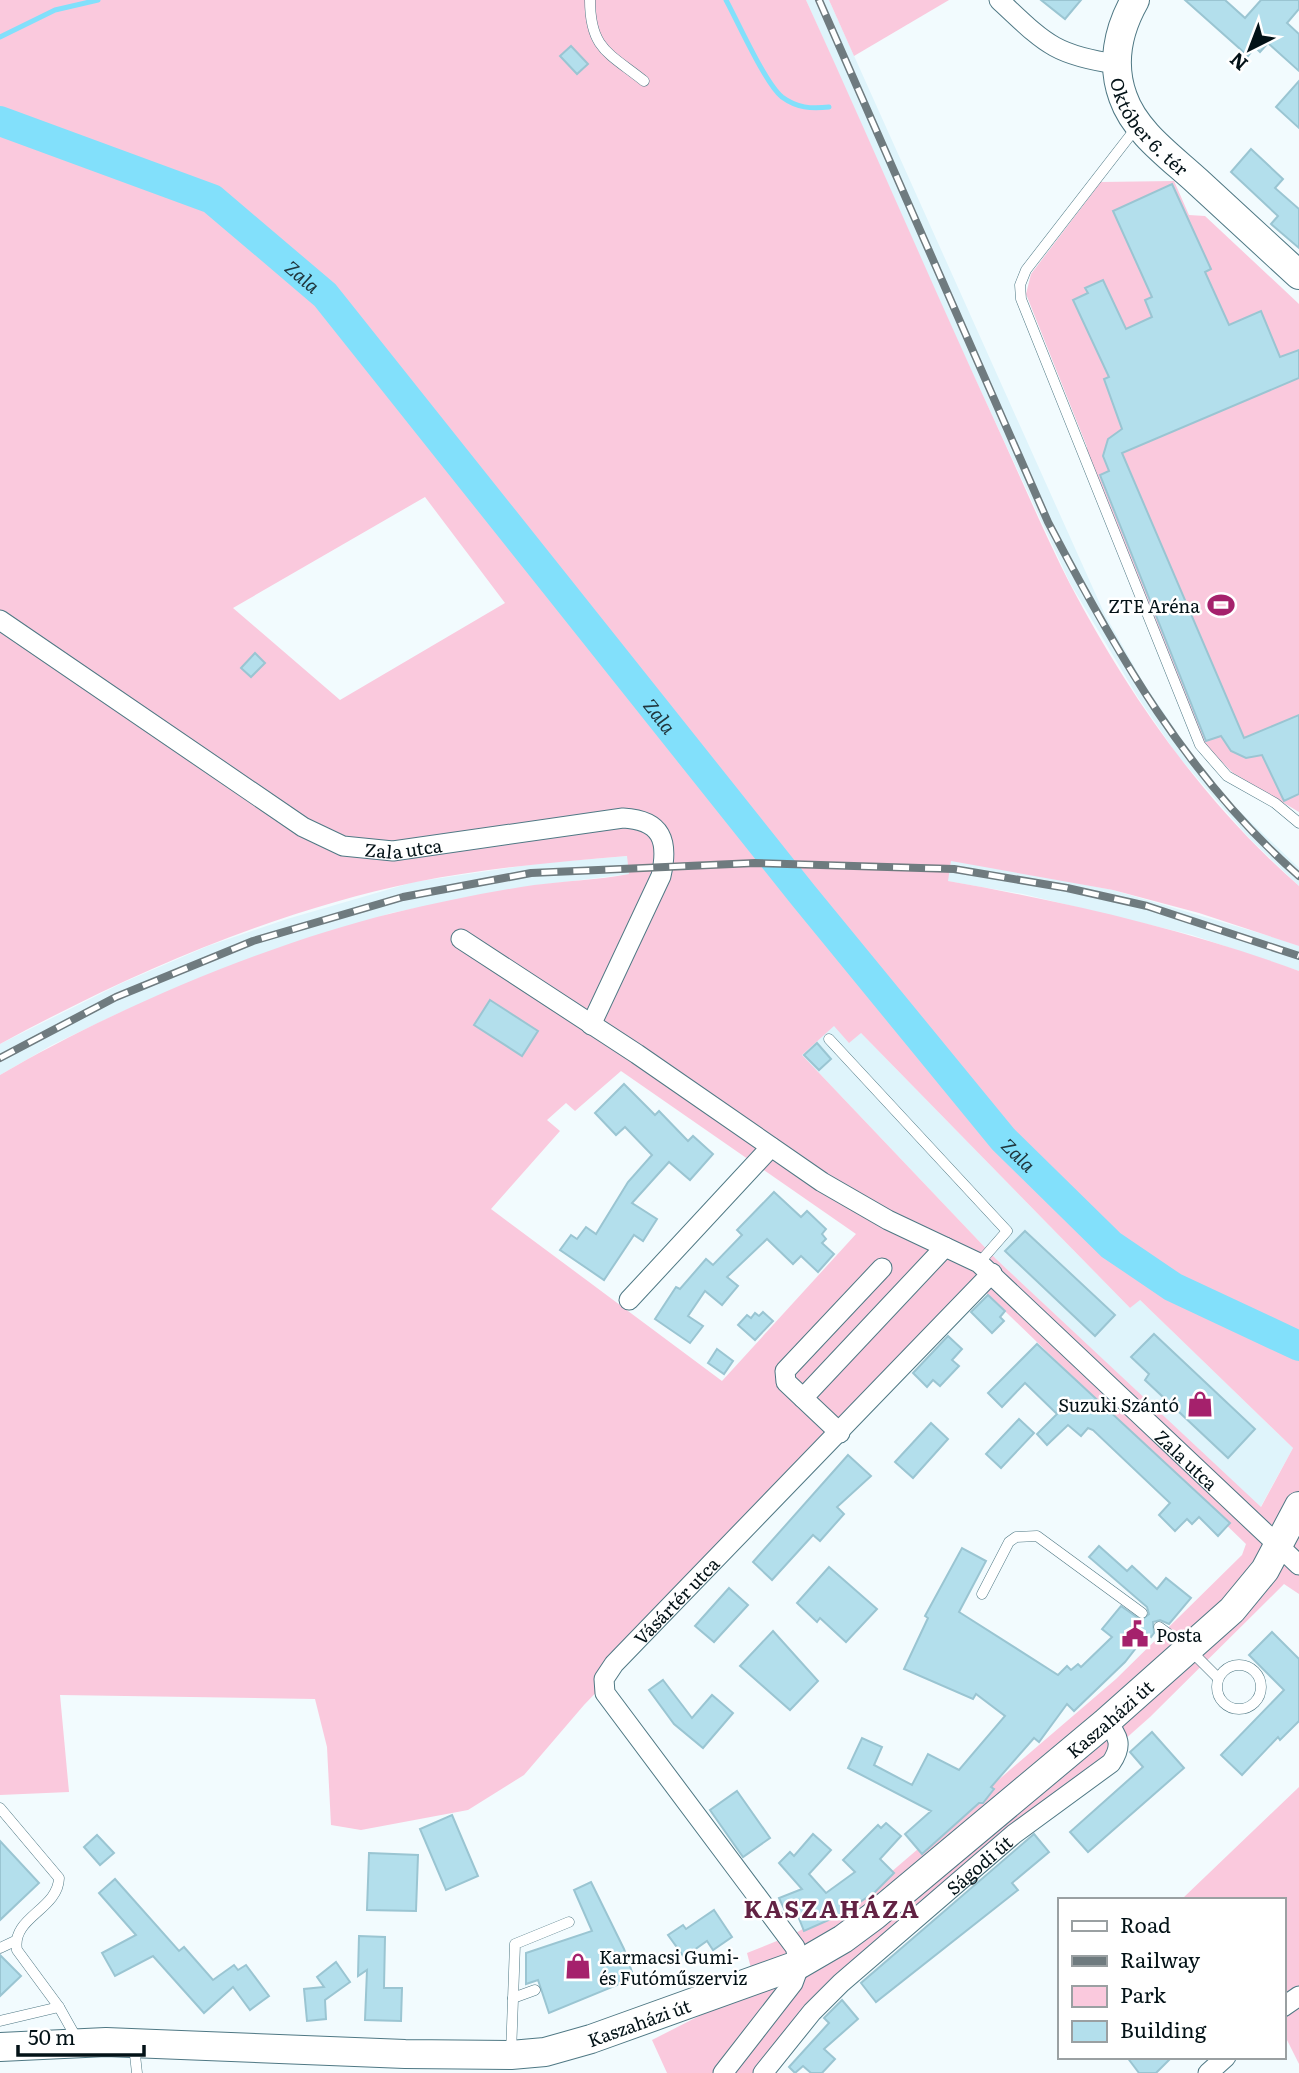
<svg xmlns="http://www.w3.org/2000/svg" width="1299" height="2073" viewBox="0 0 1299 2073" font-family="Literata,serif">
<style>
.built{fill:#dff4fb}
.green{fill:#fac9dd;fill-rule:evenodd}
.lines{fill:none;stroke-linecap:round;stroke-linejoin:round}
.stream{stroke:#82e0fb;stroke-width:5}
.river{stroke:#82e0fb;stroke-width:30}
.building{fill:#b3dfec;stroke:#9ac5d2;stroke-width:2}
.lane-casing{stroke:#4f7884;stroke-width:11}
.street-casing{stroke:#4f7884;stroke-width:21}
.secondary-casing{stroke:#4f7884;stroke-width:30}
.lane{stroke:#fff;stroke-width:10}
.street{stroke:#fff;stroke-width:19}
.secondary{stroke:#fff;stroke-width:28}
.rail-casing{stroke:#6f7b7f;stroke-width:8}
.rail{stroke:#fff;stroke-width:5;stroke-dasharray:16;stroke-linecap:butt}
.labels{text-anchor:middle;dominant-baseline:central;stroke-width:5;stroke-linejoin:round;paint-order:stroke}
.street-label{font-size:18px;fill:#031217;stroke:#fff}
.poi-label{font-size:18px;fill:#031217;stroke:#fff;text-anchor:end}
.water-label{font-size:19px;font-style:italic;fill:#21373e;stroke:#fff}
.district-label{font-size:24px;font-weight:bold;letter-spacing:2px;fill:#632344;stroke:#fff}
</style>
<rect width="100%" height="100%" fill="#f2fbfe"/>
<g class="built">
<polygon points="806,0 829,0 1105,615 1143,682 1187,747 1228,800 1299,868 1299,886 1249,838 1178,756 1137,696 1070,583 947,318"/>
<polygon points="628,856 629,874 532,886 391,913 256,958 121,1012 52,1045 0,1075 0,1044 122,983 208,946 287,919 414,882 542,863"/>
<polygon points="951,860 1113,890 1276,938 1299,946 1299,971 1192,935 1023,894 947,881"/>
<polygon points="834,1025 861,1033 1130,1308 1139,1299 1293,1448 1260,1508 996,1259 802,1055"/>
</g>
<g class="green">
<path d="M0,0h806c63,138 123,278 186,415 26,56 50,114 78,169 59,112 133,218 229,302v60l-100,-33 -86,-23 -162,-29 -3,20c119,21 237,48 351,90v623l-15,-10 -134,133 -297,264 -41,41 -39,51h-106l-15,-33 104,-53 -9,-34 47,-19 75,-43 247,-212 126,-124 4,-11 -264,-255 -398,416 -60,70 -56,35 -107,20 -30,-5 -4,-78 -12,-48 -255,-4 9,97 -69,3v-720c115,-67 264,-130 393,-162 46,-11 94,-21 141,-28 31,-4 64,-5 95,-11l-2,-18c-71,6 -141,12 -211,26 -145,30 -287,92 -416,162zM425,497l80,106 -165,97 -107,-92zM834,1026l15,17 12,-10 269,275 10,-8 153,148 -32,59 -265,-248 -194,-204zM621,1071l235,163 -134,147 -231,-172 69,-78 -13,-11 19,-17 9,8z"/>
<polygon points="829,0 949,0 854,56"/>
<polygon points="1174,181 1189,215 1205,216 1299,304 1299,812 1233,773 1203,743 1083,467 1087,447 1026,294 1031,274 1101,182"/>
<polygon points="1299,1787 1299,2064 1283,2032 1283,1900 1183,1898"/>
</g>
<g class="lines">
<g class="stream">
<path d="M726,0c12,22 39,83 56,97 15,11 29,12 47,10"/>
<polyline points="0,37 55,10 98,0"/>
</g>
<path class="river" id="s1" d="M0,121l212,78 113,96 478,600 200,244 108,106 62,42 126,59"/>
</g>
<g class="building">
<polygon points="1041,0 1081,0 1065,19"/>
<polygon points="1185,0 1225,0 1245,18 1261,0 1299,0 1299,9 1287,23 1299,34 1299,71 1268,43 1260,52 1255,47 1248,56"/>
<polygon points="571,46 588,64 577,74 560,56"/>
<polygon points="1299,81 1299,128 1276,107"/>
<polygon points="1251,149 1283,179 1275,188 1299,209 1299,248 1271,224 1278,216 1231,172"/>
<polygon points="1172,184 1211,269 1205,272 1229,325 1261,311 1280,357 1299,350 1299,378 1122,453 1244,738 1299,715 1299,794 1284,801 1262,755 1246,758 1231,751 1221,736 1206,741 1100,475 1109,471 1103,456 1108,439 1122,429 1104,379 1109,377 1073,300 1088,293 1085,288 1103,280 1126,329 1152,317 1145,300 1152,297 1113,211"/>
<polygon points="255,653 265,663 251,677 241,668"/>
<polygon points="490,1000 538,1031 522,1056 474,1025"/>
<polygon points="817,1043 831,1059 819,1070 804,1055"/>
<polygon points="624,1084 655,1115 659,1111 688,1141 693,1136 713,1154 690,1180 669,1162 632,1203 657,1219 643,1241 634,1235 604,1280 560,1250 571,1235 577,1239 586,1227 596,1234 628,1182 652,1155 625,1127 616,1135 595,1113"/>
<polygon points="774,1192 801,1217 807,1211 826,1229 822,1234 826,1239 822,1243 834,1254 818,1272 801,1256 793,1264 767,1239 727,1277 738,1286 722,1305 705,1291 688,1316 703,1326 690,1343 655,1319 676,1287 680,1289 706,1259 713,1265 742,1235 737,1230"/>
<polygon points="1025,1231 1115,1315 1095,1336 1005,1251"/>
<polygon points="988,1295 1005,1311 1000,1317 1004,1321 992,1333 971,1312"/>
<polygon points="763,1312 773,1321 755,1340 738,1325 747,1315 751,1318 755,1313 759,1316"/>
<polygon points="1154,1334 1255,1429 1228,1458 1145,1380 1149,1374 1131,1357"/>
<polygon points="948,1336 962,1349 952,1360 959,1366 940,1386 933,1380 927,1387 913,1373"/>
<polygon points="1037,1344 1230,1523 1218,1536 1199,1517 1192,1524 1187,1519 1175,1531 1159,1515 1170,1503 1093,1430 1088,1428 1081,1436 1068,1425 1047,1445 1037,1434 1057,1414 1025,1383 1002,1407 988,1393"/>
<polygon points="717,1349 733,1361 724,1374 708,1363"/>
<polygon points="1019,1419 1034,1433 1001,1468 986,1454"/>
<polygon points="931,1423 948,1439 913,1478 895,1462"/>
<polygon points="848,1455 871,1476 837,1507 844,1514 820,1541 813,1535 772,1580 753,1562"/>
<polygon points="1099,1546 1127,1571 1132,1566 1157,1589 1166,1578 1191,1598 1169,1624 1160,1620 1153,1622 1154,1633 1151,1637 1147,1634 1125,1662 1074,1711 1067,1704 1039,1742 1034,1738 991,1787 994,1789 983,1803 979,1803 922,1854 905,1834 931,1811 848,1768 862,1738 882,1747 874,1765 912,1785 928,1754 959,1770 1005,1716 976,1694 973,1699 904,1669 928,1618 925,1616 962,1548 986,1561 959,1612 1058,1675 1067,1666 1071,1670 1078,1664 1081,1667 1112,1637 1102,1629 1121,1606 1141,1620 1149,1614 1147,1607 1089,1557"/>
<polygon points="829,1567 877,1609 846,1642 820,1618 817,1622 797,1603"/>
<polygon points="729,1588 748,1605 714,1642 695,1626"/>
<polygon points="773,1631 818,1681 790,1710 740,1666"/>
<polygon points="1272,1632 1299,1659 1299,1721 1280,1740 1278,1737 1242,1775 1221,1755 1284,1690 1249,1655"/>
<polygon points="663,1680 692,1718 712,1695 733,1713 703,1748 674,1724 649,1690"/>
<polygon points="1152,1732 1184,1768 1088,1852 1070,1832 1143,1767 1130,1752"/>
<polygon points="737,1791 770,1838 743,1857 710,1810"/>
<polygon points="452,1815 478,1876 446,1890 420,1829"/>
<polygon points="886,1823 901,1836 880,1859 894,1873 875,1892 842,1914 804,1931 796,1911 787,1915 779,1898 802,1889 779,1863 790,1852 794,1856 813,1834 831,1850 809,1874 826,1893 855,1872 843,1860 878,1825 881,1828"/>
<polygon points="1034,1834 1049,1852 1012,1883 1018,1890 876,2002 861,1983"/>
<polygon points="97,1835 114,1853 100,1865 84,1847"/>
<polygon points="0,1841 39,1883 0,1920"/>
<polygon points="369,1853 418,1855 416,1911 367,1910"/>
<polygon points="115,1879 179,1951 184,1947 213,1980 234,1965 238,1970 246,1965 269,1996 250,2010 233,1987 204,2013 153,1956 115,1976 102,1953 136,1935 99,1893"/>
<polygon points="591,1882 624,1949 634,1978 549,2013 538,1980 526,1984 526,1953 592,1931 574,1890"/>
<polygon points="714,1910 732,1937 713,1950 707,1941 684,1957 668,1935 683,1925 686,1929"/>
<polygon points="359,1936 385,1937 384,1988 402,1988 401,2021 365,2020 367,1970 358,1976"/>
<polygon points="0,1955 21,1976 0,1996"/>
<polygon points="336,1962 350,1982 325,2000 326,2019 307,2021 304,1989 324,1987 317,1977"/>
<polygon points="842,2000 858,2019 824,2049 835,2059 822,2073 811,2073 803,2066 795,2073 789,2067 829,2023 824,2018"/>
<polygon points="1127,2057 1172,2057 1156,2073 1139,2073"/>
</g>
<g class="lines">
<g class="lane-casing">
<g id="lane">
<path d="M590,0c0,49 19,53 54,81"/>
<polyline points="1136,128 1026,270 1020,285 1021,299 1200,745 1227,776 1275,803 1299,823"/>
<polyline points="829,1039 1007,1231 979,1263"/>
<polyline points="982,1594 1009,1542 1016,1537 1037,1536 1142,1613"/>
<polyline points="1159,1627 1189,1649 1218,1678"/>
<circle cx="1239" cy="1687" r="22"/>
<path d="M0,1808l59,70c-1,32 -48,39 -42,72l42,57 18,32"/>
<polyline points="0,1948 15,1941"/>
<polyline points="513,1998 535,1990"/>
<polyline points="0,2021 59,2007"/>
<polyline points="134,2046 137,2073"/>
<polyline points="511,2054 515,1944 569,1922"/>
</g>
</g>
<g class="street-casing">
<g id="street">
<path d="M999,0c45,42 54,55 117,64"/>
<path id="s2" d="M0,620l303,207 40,19 50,5 230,-33c39,2 46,23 38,58l-70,149"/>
<path id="s3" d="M461,939l176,115 185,128 66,38 91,43 320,302"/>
<polyline points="629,1300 771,1147"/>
<polyline points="803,1398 945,1247"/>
<polyline points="840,1433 786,1382 785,1371 882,1268"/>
<polyline points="1283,2007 1299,1996"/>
<path id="s4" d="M723,2073l70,-90 7,-19 -5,-17 -190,-254 -1,-14 10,-15 378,-391"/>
<path id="s5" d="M763,2073l49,-61 29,-29 173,-149 97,-71c12,-17 8,-27 -5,-41"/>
<polyline points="1208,2073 1226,2057"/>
</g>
</g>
<g class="secondary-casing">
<g id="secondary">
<path id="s6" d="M1135,0c-17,30 -24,64 -12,97 12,35 48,60 74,84 34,31 68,63 102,94"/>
<path id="s7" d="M0,2047l106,-5 299,12 106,1 34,-3 46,-13 209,-75 43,-25 31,-23 232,-194 126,-112 33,-40 34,-64"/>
</g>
</g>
<use href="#lane" class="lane"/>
<use href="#street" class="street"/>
<use href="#secondary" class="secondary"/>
<g class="rail-casing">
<g id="rail">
<path d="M819,0l229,522c68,130 139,256 251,354"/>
<polyline points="0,1058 116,997 253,941 403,897 531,873 755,863 954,869 1067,888 1147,906 1299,956"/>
</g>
</g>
<use href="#rail" class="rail"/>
</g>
<defs>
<g id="stadium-bare" transform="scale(2.1)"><path d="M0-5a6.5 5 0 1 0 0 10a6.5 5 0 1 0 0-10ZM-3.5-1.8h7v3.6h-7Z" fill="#a5216c" stroke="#fff" stroke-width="2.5" paint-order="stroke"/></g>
<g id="shop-bare" transform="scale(2.1)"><path d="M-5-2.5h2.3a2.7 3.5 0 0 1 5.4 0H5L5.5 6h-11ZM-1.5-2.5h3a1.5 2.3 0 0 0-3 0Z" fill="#a5216c" stroke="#fff" stroke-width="2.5" paint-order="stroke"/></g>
<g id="civic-bare" transform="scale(2.1)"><path d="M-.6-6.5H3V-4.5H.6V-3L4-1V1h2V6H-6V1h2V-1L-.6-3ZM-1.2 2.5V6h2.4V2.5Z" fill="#a5216c" stroke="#fff" stroke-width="2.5" paint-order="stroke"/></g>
</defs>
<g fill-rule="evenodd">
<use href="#stadium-bare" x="1221" y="605"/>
<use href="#shop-bare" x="1200" y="1404"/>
<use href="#civic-bare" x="1135" y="1634"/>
<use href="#shop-bare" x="578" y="1966"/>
</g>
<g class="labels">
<g class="street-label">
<text stroke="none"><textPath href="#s6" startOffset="140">Október 6. tér</textPath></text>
<text stroke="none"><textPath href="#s2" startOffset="472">Zala utca</textPath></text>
<text stroke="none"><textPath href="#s3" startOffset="898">Zala utca</textPath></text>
<text stroke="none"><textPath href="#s4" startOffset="590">Vásártér utca</textPath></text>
<text stroke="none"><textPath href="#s7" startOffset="1211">Kaszaházi út</textPath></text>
<text stroke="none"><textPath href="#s5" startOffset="301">Ságodi út</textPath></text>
<text stroke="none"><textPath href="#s7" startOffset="644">Kaszaházi út</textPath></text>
</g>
<g class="poi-label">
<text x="1200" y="605">ZTE Aréna</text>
<text x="1179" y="1404">Suzuki Szántó</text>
<text x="1156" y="1634" text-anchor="start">Posta</text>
<text x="599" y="1956" text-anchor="start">Karmacsi Gumi-<tspan x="599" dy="21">és Futóműszerviz</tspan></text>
</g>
<g class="water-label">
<text stroke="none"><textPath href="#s1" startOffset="345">Zala</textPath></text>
<text stroke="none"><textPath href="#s1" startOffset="912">Zala</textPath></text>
<text stroke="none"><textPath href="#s1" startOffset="1479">Zala</textPath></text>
</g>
<g class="district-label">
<text x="832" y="1907">KASZAHÁZA</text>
</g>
</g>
<rect x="1058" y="1898" width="228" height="161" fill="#ffffff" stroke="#9aa0a2" stroke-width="2"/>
<rect x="1072" y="1921" width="35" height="10" fill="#ffffff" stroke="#9aa0a2" stroke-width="2"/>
<text x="1120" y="1933" font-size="21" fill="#031217">Road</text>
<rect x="1072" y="1956" width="35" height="10" fill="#6f7b7f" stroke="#9aa0a2" stroke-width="2"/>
<text x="1120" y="1968" font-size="21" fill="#031217">Railway</text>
<rect x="1072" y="1986" width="35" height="21" fill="#fac9dd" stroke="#9aa0a2" stroke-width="2"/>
<text x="1120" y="2003" font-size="21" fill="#031217">Park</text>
<rect x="1072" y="2021" width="35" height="21" fill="#b3dfec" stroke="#9aa0a2" stroke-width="2"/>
<text x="1120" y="2038" font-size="21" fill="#031217">Building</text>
<g transform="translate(1250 49) rotate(222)" stroke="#ffffff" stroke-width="5" paint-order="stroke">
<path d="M0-5L12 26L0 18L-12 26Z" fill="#031217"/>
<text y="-10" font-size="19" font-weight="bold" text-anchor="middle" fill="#031217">N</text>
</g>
<path d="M18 2045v10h126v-10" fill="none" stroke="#031217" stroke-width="3.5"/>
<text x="28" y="2045" font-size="21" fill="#031217" stroke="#ffffff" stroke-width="5" paint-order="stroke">50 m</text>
</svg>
